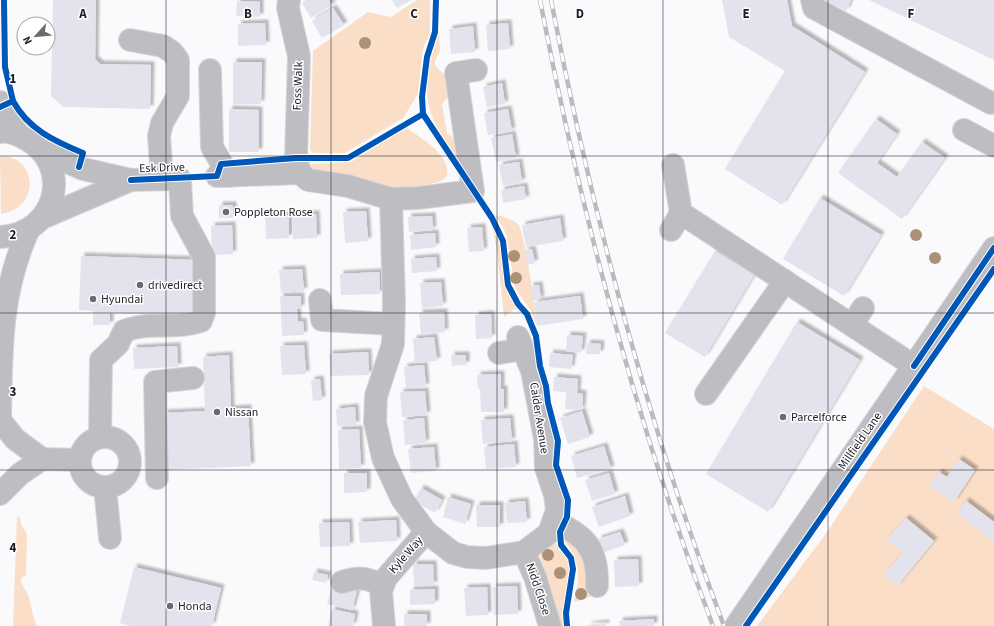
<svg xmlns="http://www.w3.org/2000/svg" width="994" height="626" viewBox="0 0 994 626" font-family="'Source Sans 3',sans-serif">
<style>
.green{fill:#fadec8;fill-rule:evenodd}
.building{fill:#e2e3ed;filter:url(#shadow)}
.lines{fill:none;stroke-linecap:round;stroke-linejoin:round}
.minor-casing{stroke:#d7d7da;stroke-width:24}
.minor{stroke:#bebec2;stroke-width:22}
.rail-casing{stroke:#babbbe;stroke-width:4.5}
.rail{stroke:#fff;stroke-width:3;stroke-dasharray:9;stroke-linecap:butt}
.cycleway-casing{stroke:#fff;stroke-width:8}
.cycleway{stroke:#0057b8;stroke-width:6}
.tree{fill:#ab9276}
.grid{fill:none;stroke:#1c1d25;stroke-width:1;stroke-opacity:0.55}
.poi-dot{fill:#6a6a71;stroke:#fff;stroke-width:1.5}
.labels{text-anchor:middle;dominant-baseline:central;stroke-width:3;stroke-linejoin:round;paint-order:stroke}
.street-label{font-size:12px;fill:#1c1d25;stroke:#fff}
.poi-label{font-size:12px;fill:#1c1d25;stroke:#fff;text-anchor:start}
.grid-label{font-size:13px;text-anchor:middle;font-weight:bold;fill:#1c1d25;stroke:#fff;stroke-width:3;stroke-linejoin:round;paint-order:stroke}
</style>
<defs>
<filter id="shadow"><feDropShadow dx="3.5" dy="-3.5" stdDeviation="1" flood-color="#0004"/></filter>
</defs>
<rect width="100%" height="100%" fill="#fafafd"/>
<g class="green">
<polygon points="417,0 430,0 430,35 424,45 422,55 418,94 403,118 345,153 313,153 310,150 313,51 368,12 391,17"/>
<path d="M439,32l1,19 -5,10v4l12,13 3,16 -8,10 5,29 9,7 5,24c-22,-34 -40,-51 -32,-96 2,-12 7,-24 10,-36z"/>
<path d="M406,127c15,12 45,27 41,49 -9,11 -24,5 -32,14h-29l-74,-20 -3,-6 42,-2z"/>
<path d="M0,156c37,0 42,51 1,58z"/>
<path d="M499,215c6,3 14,4 19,9 7,9 17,86 19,102l-6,-15 -16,-23 -8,-50 -3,-9 -8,-12z"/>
<polygon points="492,227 500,242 506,285 519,310 514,309 504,317 497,250"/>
<path d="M924,386l70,43v93l-27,-21 -10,12 37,29v84h-237l70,-94zM959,459l16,11 -21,31 -23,-15 8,-14 8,5zM906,518l28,23 -37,45 -13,-11 19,-22 -16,-13z"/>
<path d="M17,516l3,2 1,6 6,10 -1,41 -5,3c0,7 3,9 6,15 5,10 4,22 10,33h-24z"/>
<path d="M565,537l14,7 14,34 -3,19 -16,5c4,-17 7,-32 -1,-48 -3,-6 -8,-10 -8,-17z"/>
<path d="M555,543c5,5 10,11 13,18 4,13 -4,48 -4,65h-4l-5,-25 -14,-35 -1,-11z"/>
</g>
<g class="building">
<polygon points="53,0 96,0 95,59 100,64 151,65 150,109 64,107 51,96"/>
<polygon points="306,0 329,0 332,5 311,18 302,3"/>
<polygon points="392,0 411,0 397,8"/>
<polygon points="722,0 787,0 792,26 865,72 782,205 725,169 785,71 729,37"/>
<polygon points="823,0 851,0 846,11"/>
<polygon points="869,0 994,0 994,60"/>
<polygon points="237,1 260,2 260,17 236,16"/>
<polygon points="333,8 344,25 322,38 312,21"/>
<polygon points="265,23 266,45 238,46 238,24"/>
<polygon points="508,23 510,49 488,51 486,25"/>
<polygon points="473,26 475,52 451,54 449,29"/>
<polygon points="233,62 262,62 261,104 233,104"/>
<polygon points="502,83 505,104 487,107 483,87"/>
<polygon points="229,109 259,110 259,152 229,152"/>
<polygon points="508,109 512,131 488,135 484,113"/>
<polygon points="876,119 897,134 877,163 897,177 922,142 945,158 902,219 838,173"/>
<polygon points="512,134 516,158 496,162 491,138"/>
<polygon points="519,162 522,182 503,186 499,165"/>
<polygon points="524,186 526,199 503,203 501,190"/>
<polygon points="820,198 881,235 844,296 783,259"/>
<rect x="219" y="205" width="14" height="13"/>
<polygon points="366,211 368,241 345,243 343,212"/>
<polygon points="292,214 316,214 317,238 293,239"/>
<polygon points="289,215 289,238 266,239 265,216"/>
<polygon points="432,216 433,230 409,232 408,217"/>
<polygon points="560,218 563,241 526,247 522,225"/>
<polygon points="232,225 233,254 212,255 211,226"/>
<polygon points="482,227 484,251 469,252 467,228"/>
<polygon points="435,233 436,247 411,250 410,235"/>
<polygon points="532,249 535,263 527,265 525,250"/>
<polygon points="715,251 754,275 705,357 665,333"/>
<polygon points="81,256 201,260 198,317 110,313 110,325 93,325 93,311 79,310"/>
<polygon points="436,257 437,271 412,273 411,259"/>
<polygon points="302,269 304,291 281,293 279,270"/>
<polygon points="379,272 380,294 341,295 340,274"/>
<polygon points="441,282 443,306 422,308 420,283"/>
<polygon points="539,285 541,299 533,301 530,286"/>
<polygon points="280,296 301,296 301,308 297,309 298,322 303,321 304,335 282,336"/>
<polygon points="580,296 583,319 537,326 534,302"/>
<polygon points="444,312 445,332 421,334 419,313"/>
<polygon points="491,314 492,338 476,339 475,315"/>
<polygon points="797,322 860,360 768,512 706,474"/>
<polygon points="567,335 583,336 581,353 566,351"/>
<polygon points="434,337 437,361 415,363 413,339"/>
<polygon points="587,343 601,344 600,354 586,354"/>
<polygon points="304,345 306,374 282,375 280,346"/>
<polygon points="177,346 178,367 134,369 133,348"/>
<polygon points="368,352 369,375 330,376 329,354"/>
<polygon points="550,353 573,355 571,369 549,367"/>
<polygon points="229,355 231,409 248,408 251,466 167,470 164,413 205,411 203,357"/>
<polygon points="451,355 466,355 466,365 452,366"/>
<polygon points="424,365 426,387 406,388 404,367"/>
<polygon points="501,374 501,389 504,389 504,412 481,412 480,389 478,389 477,375"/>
<polygon points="554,377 578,379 577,393 583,394 582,410 565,409 566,392 553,391"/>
<polygon points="320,379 322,400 313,401 311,380"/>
<polygon points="425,391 427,415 402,417 400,392"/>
<polygon points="355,407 356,425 337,426 336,409"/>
<polygon points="582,411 590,437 568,444 560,418"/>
<polygon points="424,418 426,443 405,445 403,420"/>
<polygon points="510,418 512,441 483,444 481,420"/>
<polygon points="359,429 361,468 339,469 338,430"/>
<polygon points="514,444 516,467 486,469 484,447"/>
<polygon points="604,446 611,469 577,478 571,456"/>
<polygon points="434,447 436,471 411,473 408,449"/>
<polygon points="959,459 975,470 954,502 930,486 939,472 947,477"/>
<polygon points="344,473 367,473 367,492 344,493"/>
<polygon points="609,473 615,494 592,501 585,480"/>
<polygon points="421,488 442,500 435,513 414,501"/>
<polygon points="625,496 630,516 599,527 592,507"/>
<polygon points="448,497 471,504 465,524 443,517"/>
<polygon points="525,501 527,522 507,523 505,503"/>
<polygon points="966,501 994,522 994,542 957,513"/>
<polygon points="476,505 500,505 500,527 477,527"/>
<polygon points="906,518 934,541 897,586 884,575 903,553 887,540"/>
<polygon points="396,520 397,541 360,543 358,522"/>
<polygon points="349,522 350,546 320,547 319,523"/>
<polygon points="620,532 625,545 602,553 598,539"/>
<polygon points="638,559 639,586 615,587 614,560"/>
<polygon points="413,564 433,564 434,585 414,585"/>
<polygon points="134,567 221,588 212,626 130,626 120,623"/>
<polygon points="314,572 328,575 326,583 312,580"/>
<polygon points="332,585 357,591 352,610 327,604"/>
<polygon points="517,586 518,614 494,615 493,587"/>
<polygon points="487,587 488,615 466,616 464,588"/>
<polygon points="435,589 435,604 410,605 410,590"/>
<polygon points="332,609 355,614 353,626 328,626"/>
<rect x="404" y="614" width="23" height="12"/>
<polygon points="654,619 654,626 620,626 619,621"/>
<polygon points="606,623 606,626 588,626 588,625"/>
</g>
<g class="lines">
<g class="minor-casing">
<g id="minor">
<polyline points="289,0 288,8 299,56 296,158 300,173"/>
<polyline points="812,0 814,8 991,103"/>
<polyline points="130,40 163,46 172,52 178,60 178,96 162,123 159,136 162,179"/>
<polyline points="210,70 212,147 229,176"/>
<polyline points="0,102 18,135"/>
<polyline points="964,130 994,146"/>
<path d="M0,132c8,-1 17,2 24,6 51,26 33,97 -24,99"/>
<polyline points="42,151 83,169 131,180 176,179"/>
<polyline points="673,165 681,213 914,366"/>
<polyline points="217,176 300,173 308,180 348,186 391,199 418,198 473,191 456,73 476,70"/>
<polyline points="391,199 394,303 393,344 376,396 375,422 383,458 402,499 426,532 453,553 467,557 486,558 524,552 549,533 557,510 555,495 546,468 545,439 532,371 518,337"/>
<polyline points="42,218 131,180"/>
<polyline points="671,230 681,213"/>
<polyline points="320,300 322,320 393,324"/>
<polyline points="852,325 863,308"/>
<polyline points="499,353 523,349"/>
<polyline points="706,394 785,281"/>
<polyline points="0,420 15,439 42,459"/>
<path d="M0,421c1,-69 0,-128 28,-190"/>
<path d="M100,437l1,-77 17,-16 6,-13c25,-10 52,-1 77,-10l3,-8v-56l-22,-41 -2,-37"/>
<circle cx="105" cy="462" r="25"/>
<polyline points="157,478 155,382 193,378"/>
<polyline points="105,487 110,538"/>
<polyline points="0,494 20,474 42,459 80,460"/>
<path d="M554,522c33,13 44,29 43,64"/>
<polyline points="524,552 535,577 550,626"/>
<path d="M342,582c18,-6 24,-4 41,3"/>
<polyline points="384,626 381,591 386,578 426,532"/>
<polyline points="736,626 994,248"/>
</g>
</g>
<use href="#minor" class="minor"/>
<g class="rail-casing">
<g id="rail">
<path d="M540,0c41,213 96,423 173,626"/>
<path d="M551,0c41,213 96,423 173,626"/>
</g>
</g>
<use href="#rail" class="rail"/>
<g class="cycleway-casing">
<g id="cycleway">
<polyline points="436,0 435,32 427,57 422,97 423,114 492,218 503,241 508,285 518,304 527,314 536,336 540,366 546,386 548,403 558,441 556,465 568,500 567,517 560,532 561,545 571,558 573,569 566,613 567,626"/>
<path d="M13,101c15,28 41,40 70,52l-4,14"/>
<polyline points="0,107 13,101 5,67 4,0"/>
<polyline points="131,180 217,176 221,164 296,158 348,158 423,114"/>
<polyline points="914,366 994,248"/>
<polyline points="746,626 994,269"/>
</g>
</g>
<use href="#cycleway" class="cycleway"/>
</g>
<g class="tree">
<circle cx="365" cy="43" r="6"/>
<circle cx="916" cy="235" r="6"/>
<circle cx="514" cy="256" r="6"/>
<circle cx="935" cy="258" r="6"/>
<circle cx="516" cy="278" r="6"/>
<circle cx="548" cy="555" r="6"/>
<circle cx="560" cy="573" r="6"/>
<circle cx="581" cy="594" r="6"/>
</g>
<path class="grid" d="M166,0v626M331,0v626M497,0v626M663,0v626M828,0v626M0,156h994M0,313h994M0,470h994"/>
<g class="poi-dot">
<circle cx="226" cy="212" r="4"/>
<circle cx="140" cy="285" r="4"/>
<circle cx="93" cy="299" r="4"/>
<circle cx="217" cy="412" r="4"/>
<circle cx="783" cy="417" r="4"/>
<circle cx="170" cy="606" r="4"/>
</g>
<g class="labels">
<g class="street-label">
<text transform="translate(298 86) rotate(-88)">Foss Walk</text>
<text transform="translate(162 168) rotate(-2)">Esk Drive</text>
<text transform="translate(539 418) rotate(81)">Calder Avenue</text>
<text transform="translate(860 441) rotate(-55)">Millfield Lane</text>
<text transform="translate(406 555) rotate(-49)">Kyle Way</text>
<text transform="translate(538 589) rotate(71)">Nidd Close</text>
</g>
<g class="poi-label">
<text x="234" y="212">Poppleton Rose</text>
<text x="148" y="285">drivedirect</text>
<text x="101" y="299">Hyundai</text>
<text x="225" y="412">Nissan</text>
<text x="791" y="417">Parcelforce</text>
<text x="178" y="606">Honda</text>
</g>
</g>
<g class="grid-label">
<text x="83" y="18">A</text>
<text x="248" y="18">B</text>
<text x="414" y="18">C</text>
<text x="580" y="18">D</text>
<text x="746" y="18">E</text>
<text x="911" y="18">F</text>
<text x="13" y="83">1</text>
<text x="13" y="239">2</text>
<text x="13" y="396">3</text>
<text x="13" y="552">4</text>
</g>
<g transform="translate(36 36) rotate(243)"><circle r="19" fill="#ffffff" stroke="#a4a5a8"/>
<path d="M0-3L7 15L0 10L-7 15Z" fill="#6a6a71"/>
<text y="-6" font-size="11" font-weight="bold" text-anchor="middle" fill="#1c1d25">N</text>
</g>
</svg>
